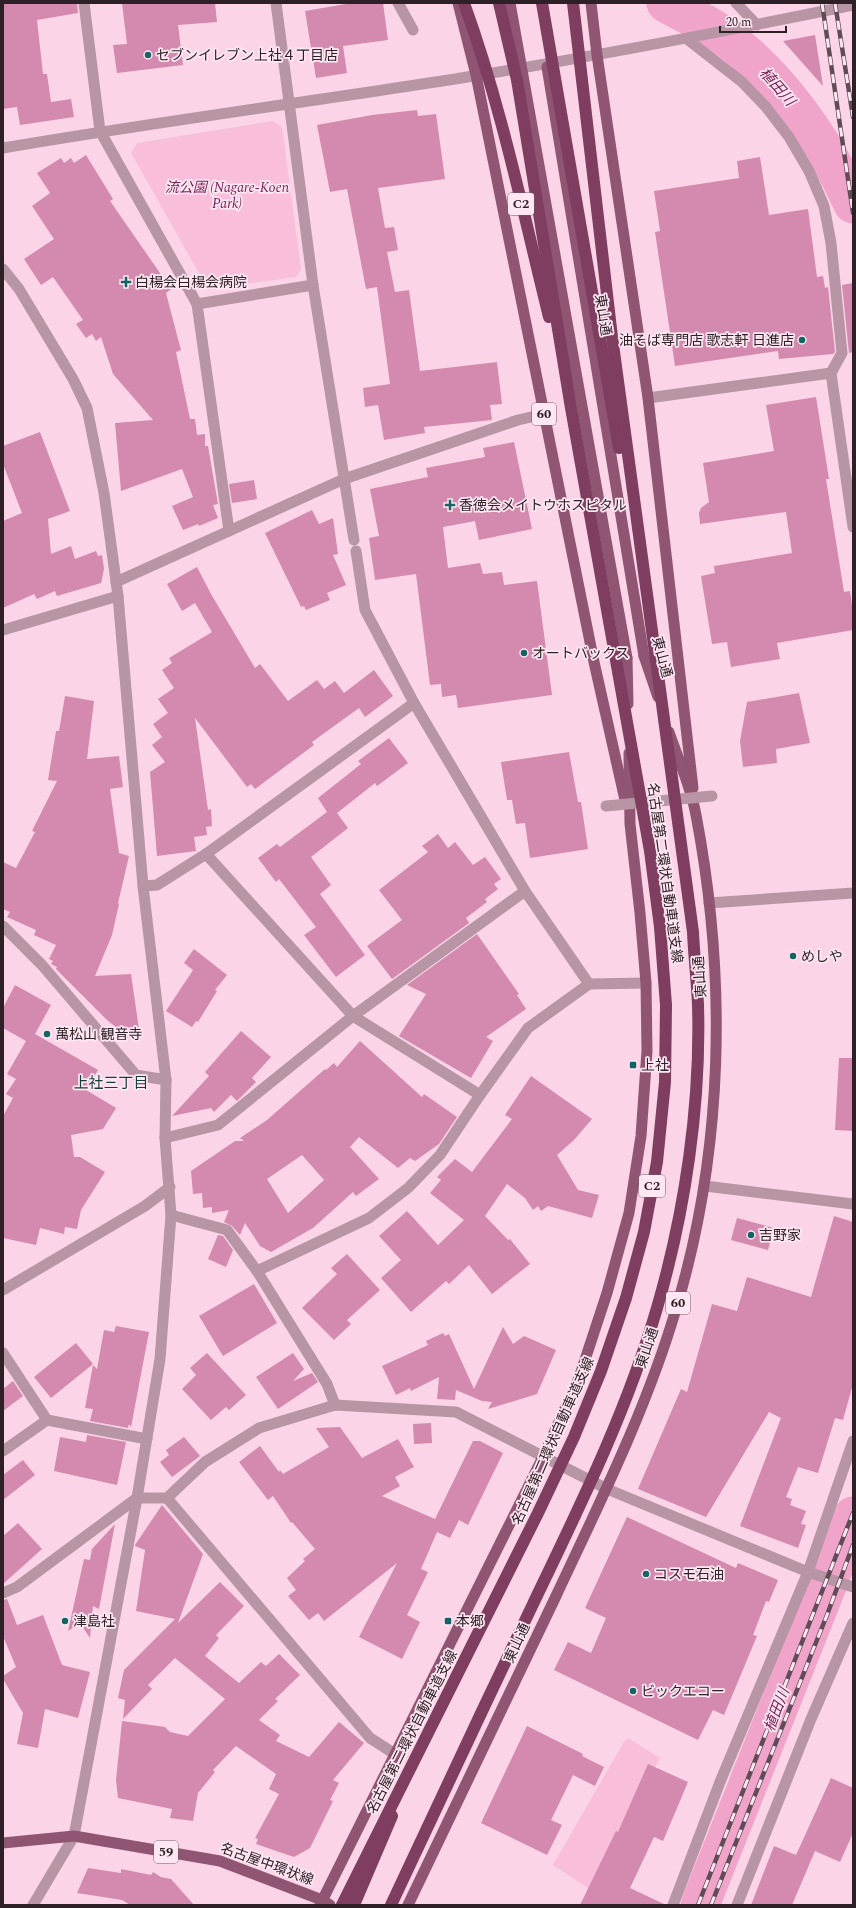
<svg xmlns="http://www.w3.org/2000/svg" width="856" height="1908" viewBox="0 0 856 1908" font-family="Spectral,'Noto Sans JP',serif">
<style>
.green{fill:#f8beda}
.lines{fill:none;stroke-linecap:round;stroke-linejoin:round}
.river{stroke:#f1a4ca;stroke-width:39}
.building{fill:#d489af;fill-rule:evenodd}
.minor{stroke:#b795a5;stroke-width:11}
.tertiary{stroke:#b795a5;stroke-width:11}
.primary{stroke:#8f5573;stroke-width:11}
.motorway{stroke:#7f3d60;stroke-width:12}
.rail-casing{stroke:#604c56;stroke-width:4.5}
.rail{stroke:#fee7f2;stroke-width:3;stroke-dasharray:9;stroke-linecap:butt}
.pedestrian-bridge{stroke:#b795a5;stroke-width:11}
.primary-bridge{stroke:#8f5573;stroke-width:11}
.motorway-bridge{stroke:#7f3d60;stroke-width:12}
.poi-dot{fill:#146466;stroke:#fee7f2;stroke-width:1.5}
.labels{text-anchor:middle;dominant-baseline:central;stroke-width:3.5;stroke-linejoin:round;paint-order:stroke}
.shield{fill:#fee7f2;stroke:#6c5c64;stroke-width:1}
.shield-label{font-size:13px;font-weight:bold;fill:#2e2027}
.poi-label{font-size:14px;fill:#2e2027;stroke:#fee7f2;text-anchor:start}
.park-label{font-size:14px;font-style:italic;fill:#792255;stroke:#fee7f2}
.street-label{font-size:14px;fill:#2e2027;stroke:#fee7f2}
.water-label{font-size:15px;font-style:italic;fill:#792255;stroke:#fee7f2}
.neighbourhood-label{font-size:15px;fill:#183b3c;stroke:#fee7f2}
</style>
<rect width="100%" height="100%" fill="#fbd5e7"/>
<g class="green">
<polygon points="273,121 282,127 301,269 296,277 208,289 131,153 137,143"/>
<polygon points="628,1738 660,1758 591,1890 553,1865 625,1740"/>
</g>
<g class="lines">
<g class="river">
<path d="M666,3c19,11 41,20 58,33 57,42 100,105 129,168"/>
<polyline points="700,1905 823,1596 853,1516"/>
</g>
</g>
<g class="building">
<polygon points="3,3 77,3 78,13 37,20 43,74 47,74 51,102 71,99 74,117 20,125 17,107 3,109"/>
<polygon points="122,3 215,3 217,22 178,25 183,65 117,73 113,45 127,44"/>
<polygon points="352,3 383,3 388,40 343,46 347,73 316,78 305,11"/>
<polygon points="815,35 823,86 783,41"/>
<polygon points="417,110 418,116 436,114 445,179 378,188 385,228 394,227 398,250 387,252 395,292 409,290 420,371 497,362 502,404 490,405 492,420 424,427 425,433 384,440 378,405 365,407 363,388 390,384 377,287 366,289 347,189 330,192 317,125 372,115"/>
<polygon points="86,155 113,199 110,201 171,289 166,293 178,339 181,350 176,352 190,419 195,419 197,435 205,434 205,446 208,446 218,504 213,505 218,518 199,526 198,524 183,530 172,506 193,497 182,469 121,491 115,423 153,420 113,374 101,337 96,341 92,334 86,338 76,324 83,320 53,277 41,285 24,259 54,239 32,206 50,193 37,173 61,158 64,163 71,158 74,163"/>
<polygon points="760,157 769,215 808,209 817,277 823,276 825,288 828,287 835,352 833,354 779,359 778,351 675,366 655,232 660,231 654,191 739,178 737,161"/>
<polygon points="853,283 853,352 849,353 842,285"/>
<polygon points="816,397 829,479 826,479 844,592 850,591 853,613 853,630 777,643 780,659 731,667 727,642 712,644 701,576 715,573 714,566 792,553 786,512 700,524 699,513 701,508 709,502 703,463 774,451 766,405"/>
<polygon points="40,432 70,511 48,519 51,554 71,546 75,559 96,551 98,556 102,555 104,569 101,583 57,596 55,591 37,599 34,594 3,608 3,521 22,513 3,464 3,446"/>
<polygon points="514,442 532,529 479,540 475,521 443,527 448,568 480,563 483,574 502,572 504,585 537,581 552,695 458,708 456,695 442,697 441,684 430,685 416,574 375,580 369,538 379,536 370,489 428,477 426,468 485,457 483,448"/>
<polygon points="254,480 257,499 232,503 229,484"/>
<polygon points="312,510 319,524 333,518 338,554 333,555 346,585 327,593 330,600 306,610 304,606 301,607 265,533"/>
<polygon points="197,567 211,594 255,668 260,664 288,701 317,680 324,689 335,681 344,693 374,670 393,696 365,717 359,708 312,742 314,745 255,789 251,784 247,787 195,718 208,810 211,809 212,826 206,827 207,835 194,837 196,851 157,856 150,772 165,762 152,745 162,737 153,724 168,713 158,699 174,688 162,670 172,663 169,658 212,632 195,603 182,611 167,584"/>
<polygon points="799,693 810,743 776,749 777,763 743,767 740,741 747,702"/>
<polygon points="65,696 94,701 87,759 119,756 123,787 110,789 119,853 129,856 118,903 119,904 112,935 95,976 131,974 140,1036 124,1038 118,1031 117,1028 107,1020 56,969 57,967 51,964 53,961 49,959 56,945 34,935 36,930 7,917 10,912 3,909 3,862 16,868 35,832 32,831 57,781 48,780 56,731 59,731"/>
<polygon points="389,738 408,763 377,786 375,783 337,813 348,828 311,857 331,885 320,894 365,955 336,977 304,935 316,927 279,879 276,882 258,858 277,844 280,847 327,812 318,798 361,764 358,761"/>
<polygon points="569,752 578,802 581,802 588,849 530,858 525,823 516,824 512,800 507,800 501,762"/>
<polygon points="438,834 448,848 455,842 473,865 485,857 501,879 494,884 498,889 485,899 487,902 466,918 469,923 392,979 367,946 402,920 379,890 428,852 422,846"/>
<polygon points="477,934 519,994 517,995 526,1009 486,1037 493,1041 471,1078 399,1036 426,994 407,985"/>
<polygon points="194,949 227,975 215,990 217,991 198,1022 196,1021 192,1027 166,1011 193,970 184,963"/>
<polygon points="15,985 51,1005 35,1034 98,1070 86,1090 116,1108 103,1129 71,1135 74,1157 80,1157 105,1172 81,1210 77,1229 65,1227 64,1234 40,1228 36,1245 3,1238 3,1116 13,1098 6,1094 16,1079 7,1074 26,1041 3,1028 3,1008"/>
<polygon points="241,1031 271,1057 252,1078 256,1082 237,1101 231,1095 214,1112 211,1108 172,1116 209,1076 205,1072"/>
<path d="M360,1041l62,56 2,-3 33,23 -18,27 -24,17 -5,-3 -12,10 -39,-31 -9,10 29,32 -23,17 -3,-4 -40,36 -42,24 -11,-6 -15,-23 -5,12 -8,-9 -8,-4 5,-12 -17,3v-6l-9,1 -1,-15 -9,1 -2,-23 44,-30h9l-4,-3 27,-18 58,-51 1,1 8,-7 3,4zM302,1155l22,25 -36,33 -21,-34z"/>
<polygon points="839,1058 853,1058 853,1131 835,1130"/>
<polygon points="531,1076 592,1119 574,1140 557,1155 578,1190 599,1195 592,1218 548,1206 541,1211 538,1206 533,1210 525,1198 507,1184 485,1216 508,1240 510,1239 530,1264 492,1294 469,1265 449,1284 446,1281 411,1312 381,1278 401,1260 379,1236 407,1211 438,1245 464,1220 430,1193 441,1180 437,1177 455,1159 472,1172 512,1119 505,1115"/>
<polygon points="834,1216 853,1222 853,1384 843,1420 835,1418 818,1473 798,1467 786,1497 792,1499 790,1505 806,1511 801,1524 806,1525 798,1548 740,1526 781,1418 769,1412 706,1517 638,1489 681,1389 687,1392 712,1304 737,1311 747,1277 811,1297"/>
<polygon points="737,1218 774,1228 768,1250 731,1240"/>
<polygon points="218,1235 223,1236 233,1250 226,1267 208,1259"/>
<polygon points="347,1254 380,1290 347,1320 351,1324 334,1340 302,1308 337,1274 331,1268"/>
<polygon points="254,1284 277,1323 223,1356 199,1316"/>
<polygon points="116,1326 149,1332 131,1427 129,1424 128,1428 90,1421 93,1409 85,1408 93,1365 97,1369 104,1330 114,1332"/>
<polygon points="503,1327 513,1344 524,1336 556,1350 537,1394 488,1409 492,1402 482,1401 456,1390 455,1400 437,1399 439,1377 411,1391 410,1388 396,1395 382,1366 428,1345 426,1341 443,1333 445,1336 449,1334 474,1389"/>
<polygon points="76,1343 93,1364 51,1398 34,1377"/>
<polygon points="207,1353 246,1395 229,1410 226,1407 211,1420 182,1389 196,1375 190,1368"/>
<polygon points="293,1353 304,1369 293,1381 312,1373 318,1382 278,1409 256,1377"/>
<polygon points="13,1381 23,1396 3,1411 3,1389"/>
<polygon points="431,1423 432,1443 414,1444 413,1424"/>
<polygon points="340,1427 362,1458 398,1439 414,1467 395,1477 400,1486 382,1496 435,1519 473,1441 480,1441 503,1453 468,1525 459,1520 450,1538 437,1532 421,1569 428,1572 407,1615 420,1622 402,1659 359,1637 397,1563 324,1621 318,1613 309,1620 288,1596 296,1590 287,1578 305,1561 303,1559 315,1549 292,1522 291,1523 273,1496 268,1500 239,1462 260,1446 279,1472 280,1470 283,1474 329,1447 316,1428"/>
<polygon points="87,1435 126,1442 117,1485 54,1471 60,1437 86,1442"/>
<polygon points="184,1437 200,1456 172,1477 160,1462 169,1455 166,1450"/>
<polygon points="23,1460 35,1475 3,1500 3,1475"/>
<polygon points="162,1505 203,1554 178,1623 220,1582 244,1606 216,1635 219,1638 205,1656 239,1683 261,1662 266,1666 279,1654 300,1675 275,1699 278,1701 259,1720 280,1735 276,1741 309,1757 339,1722 364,1743 333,1780 339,1783 330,1800 333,1801 310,1848 294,1857 256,1844 258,1839 255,1838 279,1794 269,1789 276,1774 236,1746 213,1770 215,1772 198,1793 193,1821 170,1818 172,1809 118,1798 116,1780 122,1721 165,1727 170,1732 188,1736 225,1699 175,1658 148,1685 152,1689 123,1719 125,1700 118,1698 124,1670 175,1619 136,1611 145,1550 135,1546 135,1545"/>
<polygon points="627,1517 736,1568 738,1563 778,1580 769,1602 766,1601 753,1635 757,1636 724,1715 713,1710 698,1740 554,1670 568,1642 591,1653 606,1618 585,1608"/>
<polygon points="18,1523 42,1549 3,1584 3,1536"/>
<polygon points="115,1524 99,1609 93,1606 90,1638 80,1623 68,1631 84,1559 90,1560 92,1549"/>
<polygon points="7,1599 17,1625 43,1615 62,1665 90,1672 78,1718 45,1709 38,1748 17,1744 23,1713 3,1679 3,1676 16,1667 3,1636 3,1600"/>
<polygon points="527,1726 583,1754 582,1756 604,1767 595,1786 573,1775 551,1820 562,1825 547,1855 481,1823"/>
<polygon points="648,1764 688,1782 663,1841 654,1837 630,1888 666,1905 580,1905 616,1831 618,1832"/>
<polygon points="831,1778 853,1788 853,1833 840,1862 815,1851 792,1905 751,1905 774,1846 796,1855"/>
<polygon points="88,1868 121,1873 121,1869 151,1875 153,1872 161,1877 171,1879 194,1905 130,1905 122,1900 77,1893"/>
</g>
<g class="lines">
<g class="minor">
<polyline points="84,3 100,131 197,304 229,531"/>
<polyline points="276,3 313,285 354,540"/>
<polyline points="398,3 413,30"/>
<polyline points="736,3 757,25"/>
<polyline points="687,39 742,82 766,107 789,137 809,171 824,206 831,243 842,353 831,373 853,527"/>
<polyline points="197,304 313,285"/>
<polyline points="648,398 831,373"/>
<polyline points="356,551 365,610 414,703 525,891 589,984"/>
<polyline points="116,582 344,479 518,420 544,414"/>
<polyline points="3,630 118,596"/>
<polyline points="206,854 353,1016 480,1095"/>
<polyline points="143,886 157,885 206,854 414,703"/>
<polyline points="3,926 42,965 136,1075 166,1080"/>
<polyline points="165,1138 218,1125 353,1016 525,891"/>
<polyline points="705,1186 853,1204"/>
<polyline points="171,1215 227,1230 257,1271 327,1384 335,1405"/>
<polyline points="257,1271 369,1218 408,1188 440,1155 480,1095 528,1028 589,984 646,983"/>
<polyline points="3,1290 145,1206 170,1187"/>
<polyline points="3,1353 47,1420 147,1439"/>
<polyline points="3,1451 47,1420"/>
<polyline points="167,1498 370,1738 395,1754"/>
<polyline points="3,1593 17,1587 137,1498 167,1498 205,1462 259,1428 335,1405 456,1412 607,1489 808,1572 853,1587"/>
<polyline points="673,1905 720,1782 808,1572 853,1441"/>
<polyline points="737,1905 811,1719 853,1623"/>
</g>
<g class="tertiary">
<path d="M3,148c157,-27 314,-47 471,-72 127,-21 253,-45 379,-71"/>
<polyline points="3,269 19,289 73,379 87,408 104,493 118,596 143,886 166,1080 165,1138 171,1215 160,1359 137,1498 74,1836 33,1905"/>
<polyline points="709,903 853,893"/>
</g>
<g class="primary">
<polyline points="458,3 476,75 594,662 625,800"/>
<polyline points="591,3 597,55 648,398 693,788"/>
<polyline points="644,656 658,697"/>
<polyline points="627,658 628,704"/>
<polyline points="3,1843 74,1836 220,1861 322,1900 330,1905"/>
<polyline points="320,1905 543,1457 579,1378 607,1293 629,1213 641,1136 647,1051 646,983 640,913 630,824 629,753"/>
<path d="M408,1905c49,-103 99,-206 148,-309 44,-94 91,-188 120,-287 48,-160 51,-331 20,-494 -5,-28 -18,-56 -27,-83"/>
</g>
<polyline class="motorway" points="354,1905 392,1816"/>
<g class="rail-casing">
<g id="rail">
<polyline points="822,3 853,213"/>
<polyline points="835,3 853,117"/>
<polyline points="698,1905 853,1513"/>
<polyline points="711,1905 827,1615 853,1545"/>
</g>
</g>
<use href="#rail" class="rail"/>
<polyline class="pedestrian-bridge" points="606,806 712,796"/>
<g class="primary-bridge">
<polyline points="510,3 627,658"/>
<polyline points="547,67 644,656"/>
</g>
<g class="motorway-bridge">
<path d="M464,3c37,102 59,209 85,314"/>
<polyline points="542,3 619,448"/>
<polyline points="342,1905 538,1513 574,1437 601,1371 626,1298 644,1232 657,1162 665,1082 666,1005 660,927 650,851 571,408 517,80 499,3"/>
<path d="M391,1905c47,-100 94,-201 142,-301 46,-96 94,-193 124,-296 28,-96 44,-204 41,-303 -1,-24 -4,-49 -5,-73l-81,-595 -39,-334"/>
</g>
</g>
<g class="poi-dot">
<circle cx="148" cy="55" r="4"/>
<path d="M124 276h4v4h4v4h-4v4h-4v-4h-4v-4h4z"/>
<circle cx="802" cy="340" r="4"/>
<path d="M448 499h4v4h4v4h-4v4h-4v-4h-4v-4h4z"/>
<circle cx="524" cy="653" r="4"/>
<circle cx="793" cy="956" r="4"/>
<circle cx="47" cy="1034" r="4"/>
<rect x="629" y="1061" width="8" height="8" rx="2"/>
<circle cx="751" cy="1235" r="4"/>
<circle cx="646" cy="1574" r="4"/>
<circle cx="65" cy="1621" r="4"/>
<rect x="444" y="1617" width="8" height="8" rx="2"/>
<circle cx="633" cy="1691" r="4"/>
</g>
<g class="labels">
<g class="shield">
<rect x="508" y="193" width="26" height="22" rx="3"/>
<rect x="532" y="403" width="24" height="22" rx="3"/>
<rect x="639" y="1175" width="26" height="22" rx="3"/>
<rect x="666" y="1292" width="24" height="22" rx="3"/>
<rect x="154" y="1841" width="24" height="22" rx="3"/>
</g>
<g class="shield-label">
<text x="521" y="204">C2</text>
<text x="544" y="414">60</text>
<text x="652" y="1186">C2</text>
<text x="678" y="1303">60</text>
<text x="166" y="1852">59</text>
</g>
<g class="poi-label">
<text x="156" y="55">セブンイレブン上社４丁目店</text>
<text x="135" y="282">白楊会白楊会病院</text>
<text x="794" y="340" text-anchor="end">油そば専門店 歌志軒 日進店</text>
<text x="459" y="505">香徳会メイトウホスピタル</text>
<text x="532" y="653">オートバックス</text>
<text x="801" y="956">めしや</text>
<text x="55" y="1034">萬松山 観音寺</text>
<text x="641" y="1065">上社</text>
<text x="759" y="1235">吉野家</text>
<text x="654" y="1574">コスモ石油</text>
<text x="73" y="1621">津島社</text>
<text x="456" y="1621">本郷</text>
<text x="641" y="1691">ビックエコー</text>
</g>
<g class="park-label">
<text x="227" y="187">流公園 (Nagare-Koen<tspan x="227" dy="16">Park)</tspan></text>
</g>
<g class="street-label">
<text transform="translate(603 315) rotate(81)">東山通</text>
<text transform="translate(662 657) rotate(75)">東山通</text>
<text transform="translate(665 873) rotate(82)">名古屋第二環状自動車道支線</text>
<text transform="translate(700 977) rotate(-94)">東山通</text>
<text transform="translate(647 1348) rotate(-71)">東山通</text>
<text transform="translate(553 1441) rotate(-66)">名古屋第二環状自動車道支線</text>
<text transform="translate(517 1643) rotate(-65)">東山通</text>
<text transform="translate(412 1732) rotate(-63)">名古屋第二環状自動車道支線</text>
<text transform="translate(267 1864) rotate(20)">名古屋中環状線</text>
</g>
<g class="water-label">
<text transform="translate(777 87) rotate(49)">植田川</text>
<text transform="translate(777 1710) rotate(-69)">植田川</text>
</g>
<g class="neighbourhood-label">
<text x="111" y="1083">上社三丁目</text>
</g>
</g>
<rect width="856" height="1908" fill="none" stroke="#2e2027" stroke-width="8"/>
<path d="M720 26v6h66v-6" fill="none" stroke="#2e2027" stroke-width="2"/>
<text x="726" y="26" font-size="12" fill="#2e2027" stroke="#fee7f2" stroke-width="3" paint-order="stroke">20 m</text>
</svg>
